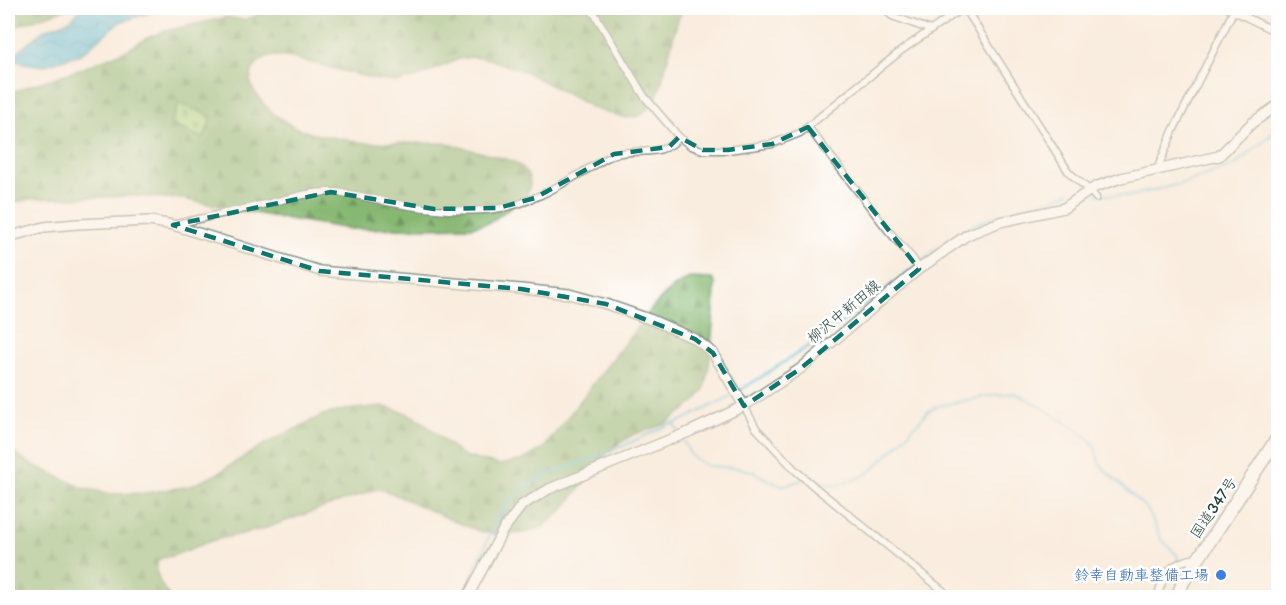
<svg xmlns="http://www.w3.org/2000/svg" width="1286" height="605" viewBox="0 0 1286 605" font-family="'Balsamiq Sans','Klee One',sans-serif">
<style>
.forest{fill:url(#forest-firs);stroke:#537a53;stroke-width:1.5}
.cemetery{fill:url(#cemetery-stones);stroke:#648a5c;stroke-width:1.5}
.water{fill:url(#water-waves);stroke:#3e7e87;stroke-width:1.5}
.lines{fill:none;stroke-linecap:round;stroke-linejoin:round}
.stream{stroke:#5cbeda;stroke-width:2}
.street-casing{stroke:#8c958a;stroke-width:9}
.secondary-casing{stroke:#8c958a;stroke-width:12}
.highway-casing{stroke:#8c958a;stroke-width:15}
.street{stroke:#fff;stroke-width:6}
.secondary{stroke:#fff;stroke-width:9}
.highway{stroke:#fff;stroke-width:12}
.marked{fill:none;stroke:#0f766e;stroke-width:4.5;stroke-dasharray:12 8;stroke-linejoin:round}
.shop-dot{fill:#3f7fe0;stroke:#fff;stroke-width:2}
.labels{text-anchor:middle;dominant-baseline:central;stroke-width:5;stroke-linejoin:round;paint-order:stroke}
.street-label{font-size:15px;fill:#1f3d34;stroke:#fff}
.shop-label{font-size:15px;fill:#366cbe;stroke:#fff;text-anchor:end}
</style>
<defs>
<pattern id="forest-firs" width="22" height="20" patternUnits="userSpaceOnUse" patternTransform="scale(1.5)"><rect width="22" height="20" fill="#87b872"/><path d="M5 1l3.5 6h-7zM16 11l3.5 6h-7z" fill="#6e975e"/></pattern>
<pattern id="cemetery-stones" width="16" height="16" patternUnits="userSpaceOnUse" patternTransform="scale(1.5)"><rect width="16" height="16" fill="#aad885"/><path d="M2 7V4a2 2 0 0 1 4 0v3zM10 15v-3a2 2 0 0 1 4 0v3z" fill="#92ba73"/></pattern>
<pattern id="water-waves" width="16" height="10" patternUnits="userSpaceOnUse" patternTransform="scale(1.5)"><rect width="16" height="10" fill="#5cbeda"/><path d="M0 5q4-4 8 0t8 0" fill="none" stroke="#4b9cb2"/></pattern>
</defs>
<rect width="100%" height="100%" fill="#fff"/>
<filter id="ink" filterUnits="userSpaceOnUse"><feTurbulence type="fractalNoise" baseFrequency=".0167" numOctaves="2"/><feDisplacementMap in="SourceGraphic" scale="12" xChannelSelector="R" yChannelSelector="G"/><feConvolveMatrix kernelMatrix="1 2 1 2 8 2 1 2 1" color-interpolation-filters="sRGB"/></filter>
<filter id="wash" filterUnits="userSpaceOnUse"><feTurbulence type="fractalNoise" baseFrequency=".008" numOctaves="4" result="noise"/><feDisplacementMap in="SourceGraphic" scale="24" xChannelSelector="R" yChannelSelector="G"/><feGaussianBlur stdDeviation="1.35" result="paint"/><feColorMatrix in="noise" values="0 0 0 0 0 0 0 0 0 0 0 0 0 0 0 0 0 1.4 0 .05"/><feComposite in="paint" operator="in"/></filter>
<g filter="url(#wash)">
<rect width="100%" height="100%" fill="#f9eddf"/>
<g class="forest">
<polygon points="8,8 68,8 8,29"/>
<polygon points="279,8 683,8 677,23 660,88 653,104 639,116 626,118 595,109 526,72 489,59 473,57 459,59 418,77 399,82 379,80 292,58 276,56 266,57 258,62 252,71 250,81 254,91 262,102 273,114 294,127 313,134 366,143 445,143 499,157 512,161 522,167 529,177 530,185 527,194 491,222 471,227 350,229 265,215 183,199 132,196 29,199 8,204 8,93 81,69 129,49 147,38 165,31 228,17 243,20"/>
<path d="M690,278l22,1 3,4 -1,31 -5,51 -5,25 -10,13 -29,21 -33,11 -20,13 -52,65 -18,14 -18,6 -23,2 -19,-3 -26,-10 -69,-31 -10,-2 -114,40 -52,12 -36,14 -16,4c-7,11 3,29 11,38h-162v-149l23,16 52,24 28,6 34,-1 45,-7 25,-11 48,-30 60,-30 22,-5 37,-4 22,6 15,7 42,36 17,5 22,5 23,-5 20,-11 105,-136c12,-14 25,-28 42,-35z"/>
</g>
<polygon class="cemetery" points="179,104 212,116 204,138 171,125"/>
<polygon class="water" points="82,8 165,8 120,22 81,54 42,66 8,60 44,30 70,20"/>
<g class="lines">
<g class="stream">
<polyline points="1096,194 1130,196 1180,184 1210,174 1235,165 1278,129"/>
<path d="M918,264c20,-16 39,-32 63,-42 29,-12 61,-17 89,-30"/>
<polyline points="738,392 824,336 914,267"/>
<polyline points="673,423 680,433"/>
<polyline points="682,438 689,452 695,459 707,466 738,468 754,472 774,483 782,485 786,485 802,480"/>
<polyline points="811,481 836,485 861,477 870,472 896,447 928,411 938,406 994,395 1015,393 1033,402 1076,429 1089,439 1095,446 1099,462 1104,469 1148,510 1161,539 1177,555 1183,575"/>
<polyline points="1186,586 1190,598"/>
<polyline points="462,598 499,515 514,496 527,485 547,475 601,456 673,423 675,424 733,395"/>
</g>
</g>
</g>
<g filter="url(#ink)">
<g class="lines">
<g class="street-casing">
<g id="street">
<polyline points="589,8 596,16 644,96 679,137 691,146 703,150 728,150 772,144 800,133 902,50 963,8"/>
<polyline points="887,8 889,13 892,16 931,30"/>
<path d="M965,8l103,163c9,10 20,16 28,27"/>
<polyline points="1228,8 1278,33"/>
<polyline points="808,127 887,229 913,259 919,269"/>
<polyline points="1157,170 1173,131 1235,8"/>
<path d="M176,224c32,-7 63,-14 94,-21 20,-5 42,-12 63,-11 18,1 36,6 54,10 36,7 77,12 114,6 31,-5 59,-23 87,-39 9,-5 18,-12 28,-15 21,-5 49,3 63,-17"/>
<polyline points="744,406 756,428 795,470 816,488 952,598"/>
<path d="M1157,598c7,-26 14,-37 41,-40"/>
</g>
</g>
<g class="secondary-casing">
<g id="secondary">
<polyline points="8,237 44,227 77,224 150,221 173,225 320,271 521,289 569,294 606,304 652,320 695,339 713,353 744,406"/>
<polyline points="467,598 503,530 522,505 549,489 691,431 744,406 800,369 919,269 967,235 1000,222 1064,208 1095,187 1121,178 1219,156 1252,123 1278,105"/>
</g>
</g>
<g class="highway-casing">
<polyline id="highway" points="1177,598 1183,582 1278,437"/>
</g>
<use href="#street" class="street"/>
<use href="#secondary" class="secondary"/>
<use href="#highway" class="highway"/>
</g>
</g>
<path d="M0 0H1286V605H0ZM808,127l111,142 -119,100 -56,37 -31,-53 -18,-14 -89,-35 -85,-15 -201,-18 -147,-46 158,-33 103,17 64,-1 37,-10 79,-44 55,-7 10,-10 24,13h25l44,-6z" fill="#f9eddf" fill-opacity=".55" fill-rule="evenodd"/>
<path class="marked" d="M808,127l111,142 -119,100 -56,37 -31,-53 -18,-14 -89,-35 -85,-15 -201,-18 -147,-46 158,-33 103,17 64,-1 37,-10 79,-44 55,-7 10,-10 24,13h25l44,-6z"/>
<circle class="shop-dot" cx="1221" cy="575" r="6"/>
<g class="labels">
<g class="street-label">
<text transform="translate(844 312) rotate(-40)">柳沢中新田線</text>
<text transform="translate(1214 508) rotate(-56)">国道347号</text>
</g>
<g class="shop-label">
<text x="1209" y="575">鈴幸自動車整備工場</text>
</g>
</g>
<rect width="1286" height="605" fill="none" stroke="#fff" stroke-width="30"/>
</svg>
